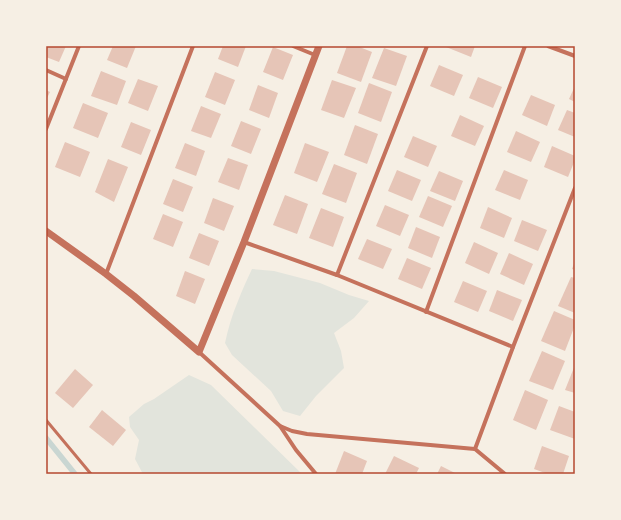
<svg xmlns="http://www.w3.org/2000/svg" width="621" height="520" viewBox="0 0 621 520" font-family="Georgia,serif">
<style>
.green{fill:#e2e4dc}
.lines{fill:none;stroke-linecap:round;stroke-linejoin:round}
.stream{stroke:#c9d6d2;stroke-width:5.5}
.building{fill:#e6c5b7}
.service{stroke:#c5725c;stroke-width:3}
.minor{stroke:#c5725c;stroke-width:4}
.tertiary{stroke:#c5725c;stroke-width:7}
.neatline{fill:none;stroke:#b5482f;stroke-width:1.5}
</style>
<rect width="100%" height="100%" fill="#f6efe4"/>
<g class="green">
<path d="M252,269l22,2 46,12 29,12 20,6 -15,17 -20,15 7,18 3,17 -28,28 -16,20 -17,-5 -12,-20 -39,-36 -7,-12c3,-14 7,-28 13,-42 4,-11 9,-21 14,-32z"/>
<polygon points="189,375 211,385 302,474 143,474 135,459 139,440 130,427 129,417 144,404 154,399"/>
</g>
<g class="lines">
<polyline class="stream" points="46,438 75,474"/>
</g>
<g class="building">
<polygon points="46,46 66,46 59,62 46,57"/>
<polygon points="113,46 136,46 127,68 107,60"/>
<polygon points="223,46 246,46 238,67 218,59"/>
<polygon points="347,46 357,46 372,52 361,82 337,73"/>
<polygon points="447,46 475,46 471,57 446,47"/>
<polygon points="273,47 293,55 283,80 263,72"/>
<polygon points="384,48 407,56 396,86 372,78"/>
<polygon points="439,65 463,75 454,96 430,86"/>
<polygon points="101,71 126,81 117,105 91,96"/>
<polygon points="215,72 235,80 225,105 205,97"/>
<polygon points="478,77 502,87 493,108 469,98"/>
<polygon points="138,79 158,86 148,111 128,103"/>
<polygon points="332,80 356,88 344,118 321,110"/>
<polygon points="369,83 392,92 381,122 358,113"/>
<polygon points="258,85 278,93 269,118 249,110"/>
<polygon points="575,86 575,102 569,99"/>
<polygon points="46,90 50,92 46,100"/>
<polygon points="531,95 555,105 547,126 522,115"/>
<polygon points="83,103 108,113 98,138 73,128"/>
<polygon points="201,106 221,114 211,138 191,131"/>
<polygon points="567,110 575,113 575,137 558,130"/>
<polygon points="460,115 484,126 475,146 451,136"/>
<polygon points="241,121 261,129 251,154 231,146"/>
<polygon points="131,122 151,130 141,155 121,147"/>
<polygon points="355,125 378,134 367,164 344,155"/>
<polygon points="516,131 540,142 531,162 507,152"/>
<polygon points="413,136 437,146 428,167 404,157"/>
<polygon points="65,142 90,152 80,177 55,167"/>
<polygon points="185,143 205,151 196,176 175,168"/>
<polygon points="305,143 329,152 317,182 294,173"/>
<polygon points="552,146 575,156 575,160 568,177 544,167"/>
<polygon points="228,158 248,165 239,190 218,182"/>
<polygon points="108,159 128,167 114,202 95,192"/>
<polygon points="334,164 357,173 346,203 322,194"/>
<polygon points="397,170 421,180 412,201 388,191"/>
<polygon points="504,170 528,180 520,200 495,190"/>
<polygon points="439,171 463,181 455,201 430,191"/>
<polygon points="173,179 193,187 183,212 163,204"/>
<polygon points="285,195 308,204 297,234 273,225"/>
<polygon points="428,196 452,206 443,227 419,217"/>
<polygon points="213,198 234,206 224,231 204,223"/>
<polygon points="385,205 409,215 400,236 376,226"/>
<polygon points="488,207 512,218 504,238 480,228"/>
<polygon points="321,208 344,217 333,247 309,238"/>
<polygon points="163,214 183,222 173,247 153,239"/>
<polygon points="522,220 547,230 538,251 514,241"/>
<polygon points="416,227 440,237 432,258 408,248"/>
<polygon points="199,233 219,241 209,266 189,258"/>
<polygon points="367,239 392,249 383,269 358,259"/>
<polygon points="474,242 498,253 489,274 465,263"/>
<polygon points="509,253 533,264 524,285 500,274"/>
<polygon points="407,258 431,268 422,289 398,279"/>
<polygon points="575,261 575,270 572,269"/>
<polygon points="185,271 205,279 195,304 176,296"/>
<polygon points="571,277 575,278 575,313 558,306"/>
<polygon points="463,281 487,291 478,312 454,302"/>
<polygon points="497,290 522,300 513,321 489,311"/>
<polygon points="554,311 575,320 575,325 565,351 541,341"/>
<polygon points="542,351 565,361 553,390 529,381"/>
<polygon points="575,365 575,393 565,390"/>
<polygon points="75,369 93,385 73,408 55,393"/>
<polygon points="525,390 548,400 536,430 513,420"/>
<polygon points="559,406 575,412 575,439 550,430"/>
<polygon points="102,410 126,430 113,446 89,427"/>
<polygon points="542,446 569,456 563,474 548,474 534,469"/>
<polygon points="344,451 367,461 362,474 335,474"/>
<polygon points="394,456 419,468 416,474 385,474"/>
<polygon points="441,466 457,474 437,474"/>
</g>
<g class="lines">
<polyline class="service" points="46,420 91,474"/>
<g class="minor">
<polyline points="293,46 315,55"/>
<polyline points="548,46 575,56"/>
<polyline points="46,70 66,79"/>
<polyline points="46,129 79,46"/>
<polyline points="244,242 337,275 513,347"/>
<polyline points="106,274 193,46"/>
<polyline points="337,275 427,46"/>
<polyline points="426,312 525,46"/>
<polyline points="199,352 280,426 296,450 316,474"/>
<polyline points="280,426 292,431 307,434 475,449 505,474"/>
<polyline points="475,449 513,347 575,188"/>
</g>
<polyline class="tertiary" points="46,231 106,274 134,296 199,352 244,242 319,46"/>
</g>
<rect width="621" height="520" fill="none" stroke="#f6efe4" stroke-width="94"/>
<rect x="47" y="47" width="527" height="426" class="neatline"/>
</svg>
